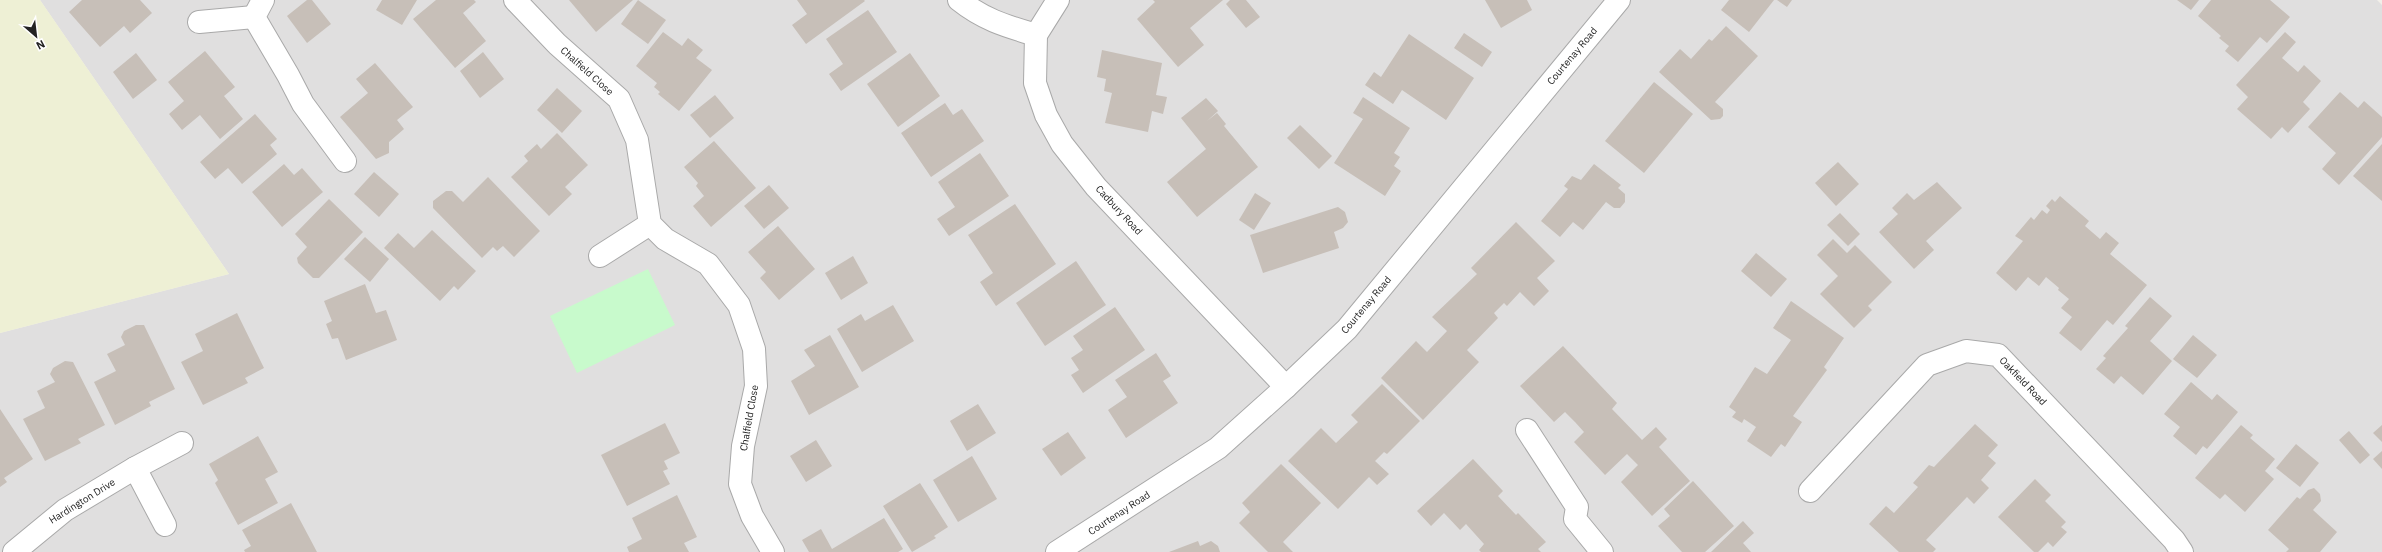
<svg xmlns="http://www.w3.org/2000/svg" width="2382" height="552" viewBox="0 0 2382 552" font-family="'IBM Plex Sans',sans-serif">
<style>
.residential{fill:#e0dfdf}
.farmland{fill:#eef0d5}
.park{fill:#c8facc}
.building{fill:#c7bfb8}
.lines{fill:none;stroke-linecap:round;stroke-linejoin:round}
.minor-casing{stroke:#a9a9a9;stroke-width:24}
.minor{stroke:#fff;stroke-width:22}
.labels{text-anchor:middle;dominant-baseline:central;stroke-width:3.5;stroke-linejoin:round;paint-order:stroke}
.street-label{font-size:10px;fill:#222;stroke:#fff}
</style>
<rect width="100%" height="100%" fill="#f2efe9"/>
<polygon class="residential" points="40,0 2377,0 2382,5 2382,552 0,552 0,333 229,274"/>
<polygon class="farmland" points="0,0 40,0 229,274 0,333"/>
<polygon class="park" points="648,269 675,325 577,373 550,316"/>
<g class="building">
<polygon points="82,0 140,0 152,13 130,33 124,26 100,47 69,12"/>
<polygon points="307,0 312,0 331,24 307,43 287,16"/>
<polygon points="382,0 417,0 402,25 376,10"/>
<polygon points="436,0 474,0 476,2 463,13 486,41 455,68 413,19"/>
<polygon points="569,0 633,0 596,32"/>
<polygon points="638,0 666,20 648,44 621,24"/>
<polygon points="797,0 864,0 865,1 806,44 792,25 807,14"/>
<polygon points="1153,0 1223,0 1190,28 1204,45 1178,67 1137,19 1155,2"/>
<polygon points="1230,0 1246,0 1260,17 1246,28 1226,4"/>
<polygon points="1485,0 1527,0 1532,10 1501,28"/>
<polygon points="1729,0 1774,0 1749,32 1721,10"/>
<polygon points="1777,0 1792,0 1787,7"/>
<polygon points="2177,0 2199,0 2191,10"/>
<polygon points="2211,0 2270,0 2290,17 2267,43 2260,37 2238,62 2225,51 2229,46 2219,38 2221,36 2198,16"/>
<polygon points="868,10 897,52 841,91 829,74 843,64 826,39"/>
<polygon points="1726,26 1758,56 1715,102 1723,109 1723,116 1720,119 1711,120 1659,72 1680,49 1691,59 1709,39 1712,41"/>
<polygon points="663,32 682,46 688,38 703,50 696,58 712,70 679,111 658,94 660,92 654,87 657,83 636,66"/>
<polygon points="2285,32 2296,42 2282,58 2298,72 2304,65 2321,81 2303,102 2310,109 2288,133 2282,127 2271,139 2237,109 2248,97 2236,85"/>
<polygon points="1464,33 1492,52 1482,67 1454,48"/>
<polygon points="1409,34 1474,78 1446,120 1402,90 1393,104 1365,85 1374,72 1381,77"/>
<polygon points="1102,50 1162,63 1156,95 1167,97 1163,114 1152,111 1148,132 1105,123 1112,93 1104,91 1106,79 1097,77"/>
<polygon points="205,51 235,87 224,96 243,119 220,139 200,115 182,130 169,114 184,101 168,82"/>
<polygon points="483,52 504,79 480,98 460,71"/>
<polygon points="136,53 157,80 133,99 113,72"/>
<polygon points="910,53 940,96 898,127 867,84"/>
<polygon points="375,63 413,107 397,120 404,129 389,142 389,153 376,159 340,117 368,93 356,79"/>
<polygon points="1654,82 1693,114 1644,173 1605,141"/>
<polygon points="557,88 582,111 562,133 537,110"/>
<polygon points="2340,92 2358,108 2364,101 2382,117 2382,137 2339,185 2322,169 2336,153 2308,127"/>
<polygon points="715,95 734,118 710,138 690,115"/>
<polygon points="1363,97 1410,128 1394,153 1400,157 1394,166 1401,171 1385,196 1334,163 1363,119 1353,113"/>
<polygon points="1206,98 1218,111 1207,121 1217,113 1226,124 1224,126 1258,167 1197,217 1167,182 1206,149 1181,118"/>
<polygon points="945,103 953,115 962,109 984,141 931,177 901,133"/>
<polygon points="255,114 277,139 270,145 277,154 242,184 228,168 215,179 200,162"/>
<polygon points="1300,125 1332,156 1319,169 1287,138"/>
<polygon points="557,133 588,165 565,187 572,194 549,216 511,177 528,161 524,156 537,144 541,149"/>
<polygon points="714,141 756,188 711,227 693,206 704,196 696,186 698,183 684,167"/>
<polygon points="2382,144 2382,201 2353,176"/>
<polygon points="980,153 1009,196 949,236 937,219 955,207 938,182"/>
<polygon points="1838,162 1859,184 1836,206 1815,183"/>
<polygon points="284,164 294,175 302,168 323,192 282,227 252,192"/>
<polygon points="1594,164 1621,185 1618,188 1625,194 1625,202 1620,208 1614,208 1606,202 1583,230 1573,222 1560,237 1541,221 1568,189 1564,186 1572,176 1581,180"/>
<polygon points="374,172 399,194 379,217 354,194"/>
<polygon points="488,177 540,231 514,257 503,246 497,251 493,247 482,258 433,208 433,201 446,191 452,191 463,202"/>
<polygon points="1937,182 1962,208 1926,241 1934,250 1914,269 1879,232 1898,214 1892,208 1907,193 1914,200"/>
<polygon points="769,185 789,208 764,229 744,206"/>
<polygon points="1255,193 1271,203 1254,230 1239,220"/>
<polygon points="2060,196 2089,221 2085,226 2100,239 2106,232 2119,243 2110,254 2147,285 2113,325 2107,320 2081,351 2059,333 2072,317 2061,308 2069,299 2058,290 2059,288 2046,277 2039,286 2028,277 2016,291 1996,273 2023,241 2015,236 2031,217 2034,220 2042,210 2047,214 2050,210 2046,206 2052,199 2055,202"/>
<polygon points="329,199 363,232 319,278 313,278 298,263 297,258 307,247 295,234"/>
<polygon points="1015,204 1056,264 996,306 980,282 993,273 968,235"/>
<polygon points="1338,207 1345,212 1348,222 1343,228 1334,232 1339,248 1263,273 1250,235"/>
<polygon points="1840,213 1860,234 1848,246 1827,225"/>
<polygon points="1516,222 1555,261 1537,278 1549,291 1534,306 1520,292 1507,306 1504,303 1494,313 1498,318 1467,350 1479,362 1423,420 1381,378 1416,341 1427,352 1447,331 1432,317 1477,274 1471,268"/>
<polygon points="778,226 815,269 779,300 760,278 766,272 748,252"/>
<polygon points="432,230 476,271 458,290 454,286 440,301 384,248 398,233 414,248"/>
<polygon points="365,237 389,259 370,282 344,259"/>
<polygon points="1833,239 1847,253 1855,245 1892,282 1868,306 1872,310 1854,328 1820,294 1838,276 1817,255"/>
<polygon points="1756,253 1787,279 1771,297 1741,271"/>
<polygon points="853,256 868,283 841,300 825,273"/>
<polygon points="1076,261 1106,305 1045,346 1016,303"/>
<polygon points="365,284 376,313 386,310 397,340 346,360 338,338 332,339 326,324 332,321 324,301"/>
<polygon points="2150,297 2172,316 2150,341 2172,361 2143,395 2121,376 2114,384 2096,369 2106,358 2103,356 2128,328 2125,326"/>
<polygon points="1791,301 1844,338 1824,367 1827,370 1793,416 1802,422 1785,447 1781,444 1771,457 1747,441 1756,427 1744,419 1742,423 1732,417 1736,412 1729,407 1755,367 1767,374 1791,340 1773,328"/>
<polygon points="893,305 914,341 862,372 837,329 861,314 865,321"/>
<polygon points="1115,307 1145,350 1083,393 1071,375 1079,370 1071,358 1083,350 1073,336"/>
<polygon points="237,313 264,368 245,378 248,383 203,405 181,362 203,351 195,334"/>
<polygon points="136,325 144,325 175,389 149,402 151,406 115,425 94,382 116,371 107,354 125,345 121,337 124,331"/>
<polygon points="830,335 859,387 809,415 791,381 815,366 804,350"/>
<polygon points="2193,335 2217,355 2197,378 2173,359"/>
<polygon points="1563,346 1617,403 1612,409 1642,440 1656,427 1667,439 1659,447 1690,481 1652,516 1621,482 1638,465 1627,454 1605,475 1574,442 1584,432 1575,422 1565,412 1554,422 1520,386"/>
<polygon points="1156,353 1171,376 1163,381 1178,403 1126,438 1108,410 1127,397 1115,380"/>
<polygon points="65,361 73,362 105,425 78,439 81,443 45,461 23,419 45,408 37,391 55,382 50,374 53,368"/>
<polygon points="2191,382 2212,400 2217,394 2238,412 2207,449 2203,446 2196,455 2173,436 2180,427 2164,414"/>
<polygon points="1382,384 1420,421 1387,454 1384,452 1375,461 1389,474 1377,485 1369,477 1338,509 1288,461 1321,428 1336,443 1358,422 1351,415"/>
<polygon points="978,404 996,433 967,451 950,421"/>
<polygon points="0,409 33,459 4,478 7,482 0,487"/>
<polygon points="665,423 680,453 664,461 668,469 663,471 670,484 627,506 601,455"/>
<polygon points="1975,424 1998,445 1988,456 1996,463 1981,480 1989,488 1974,504 1967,497 1926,540 1936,549 1933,552 1899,552 1869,524 1886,506 1894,513 1918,487 1913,483 1929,465 1934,467"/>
<polygon points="2241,425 2253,435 2250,438 2275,459 2265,471 2274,479 2245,512 2225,494 2220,499 2195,478"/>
<polygon points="2382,425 2382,442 2373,433"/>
<polygon points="2349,431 2370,455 2360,464 2339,440"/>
<polygon points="1068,432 1086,458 1061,476 1042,449"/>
<polygon points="258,436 278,472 265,479 278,503 238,525 215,483 218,480 209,464"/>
<polygon points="816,440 832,466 806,482 790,456"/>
<polygon points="2296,444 2319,463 2300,487 2276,468"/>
<polygon points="2382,451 2382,469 2373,459"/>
<polygon points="972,456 997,499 958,522 933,480"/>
<polygon points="1473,459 1503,491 1498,496 1516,515 1518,513 1546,542 1538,549 1541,552 1481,552 1479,550 1484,544 1466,524 1460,530 1444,513 1431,526 1417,511"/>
<polygon points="1281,464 1321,503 1283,542 1293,552 1268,552 1239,523 1250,512 1242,503"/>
<polygon points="2035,479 2051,495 2045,501 2066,522 2061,527 2067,532 2053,547 2048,542 2038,552 2034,552 1998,517"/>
<polygon points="1693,481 1734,526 1705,552 1682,552 1658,526 1670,516 1664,509"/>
<polygon points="920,483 948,527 934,536 936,538 912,552 883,506"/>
<polygon points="2314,488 2320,494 2321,501 2313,510 2337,532 2320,552 2286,552 2289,549 2268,530 2297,497 2300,499 2308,490"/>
<polygon points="677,495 697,537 684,543 689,552 629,552 627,547 642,539 632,518"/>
<polygon points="291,503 317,552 245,552 244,550 251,546 242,530"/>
<polygon points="884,518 903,549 898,552 809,552 802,540 821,529 832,549"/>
<polygon points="1743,521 1754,533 1743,543 1751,552 1711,552"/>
<polygon points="1198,541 1200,546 1211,541 1218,546 1220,552 1169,552"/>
</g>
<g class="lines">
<g class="minor-casing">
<g id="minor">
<polyline points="263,0 254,17 288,75 303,104 345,161"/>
<polyline points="515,0 557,44 619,99 637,140 650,224 665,239 708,264 739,305 754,349 756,386 743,446 740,484 752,516 773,552"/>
<path d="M959,0c25,20 47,26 77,35"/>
<polyline points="1058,0 1036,35 1035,83 1046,115 1062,144 1096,187 1286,387"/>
<polyline points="199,22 254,17"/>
<polyline points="600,256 650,224"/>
<polyline points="1527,430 1577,507 1575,519 1602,552"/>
<polyline points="135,468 182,443"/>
<polyline points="1810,491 1927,365 1966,351 1998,355 2174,540 2182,552"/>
<polyline points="14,552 65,510 135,468 165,525"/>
<polyline points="1057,552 1218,448 1286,387 1347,329 1619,0"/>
</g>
</g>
<use href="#minor" class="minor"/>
</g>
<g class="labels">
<g class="street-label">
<text transform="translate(1572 56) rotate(-50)">Courtenay Road</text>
<text transform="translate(587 71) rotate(42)">Chalfield Close</text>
<text transform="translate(1119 210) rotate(47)">Cadbury Road</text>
<text transform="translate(1366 305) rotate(-50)">Courtenay Road</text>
<text transform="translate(2023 381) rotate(46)">Oakfield Road</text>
<text transform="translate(749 418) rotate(-80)">Chalfield Close</text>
<text transform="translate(82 501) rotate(-32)">Hardington Drive</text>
<text transform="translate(1119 513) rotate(-33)">Courtenay Road</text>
</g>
</g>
<g transform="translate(36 36) rotate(152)" stroke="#ffffff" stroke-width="3" paint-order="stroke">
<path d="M0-3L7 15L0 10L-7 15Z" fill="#222222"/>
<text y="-6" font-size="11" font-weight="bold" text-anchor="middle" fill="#222222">N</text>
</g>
</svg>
